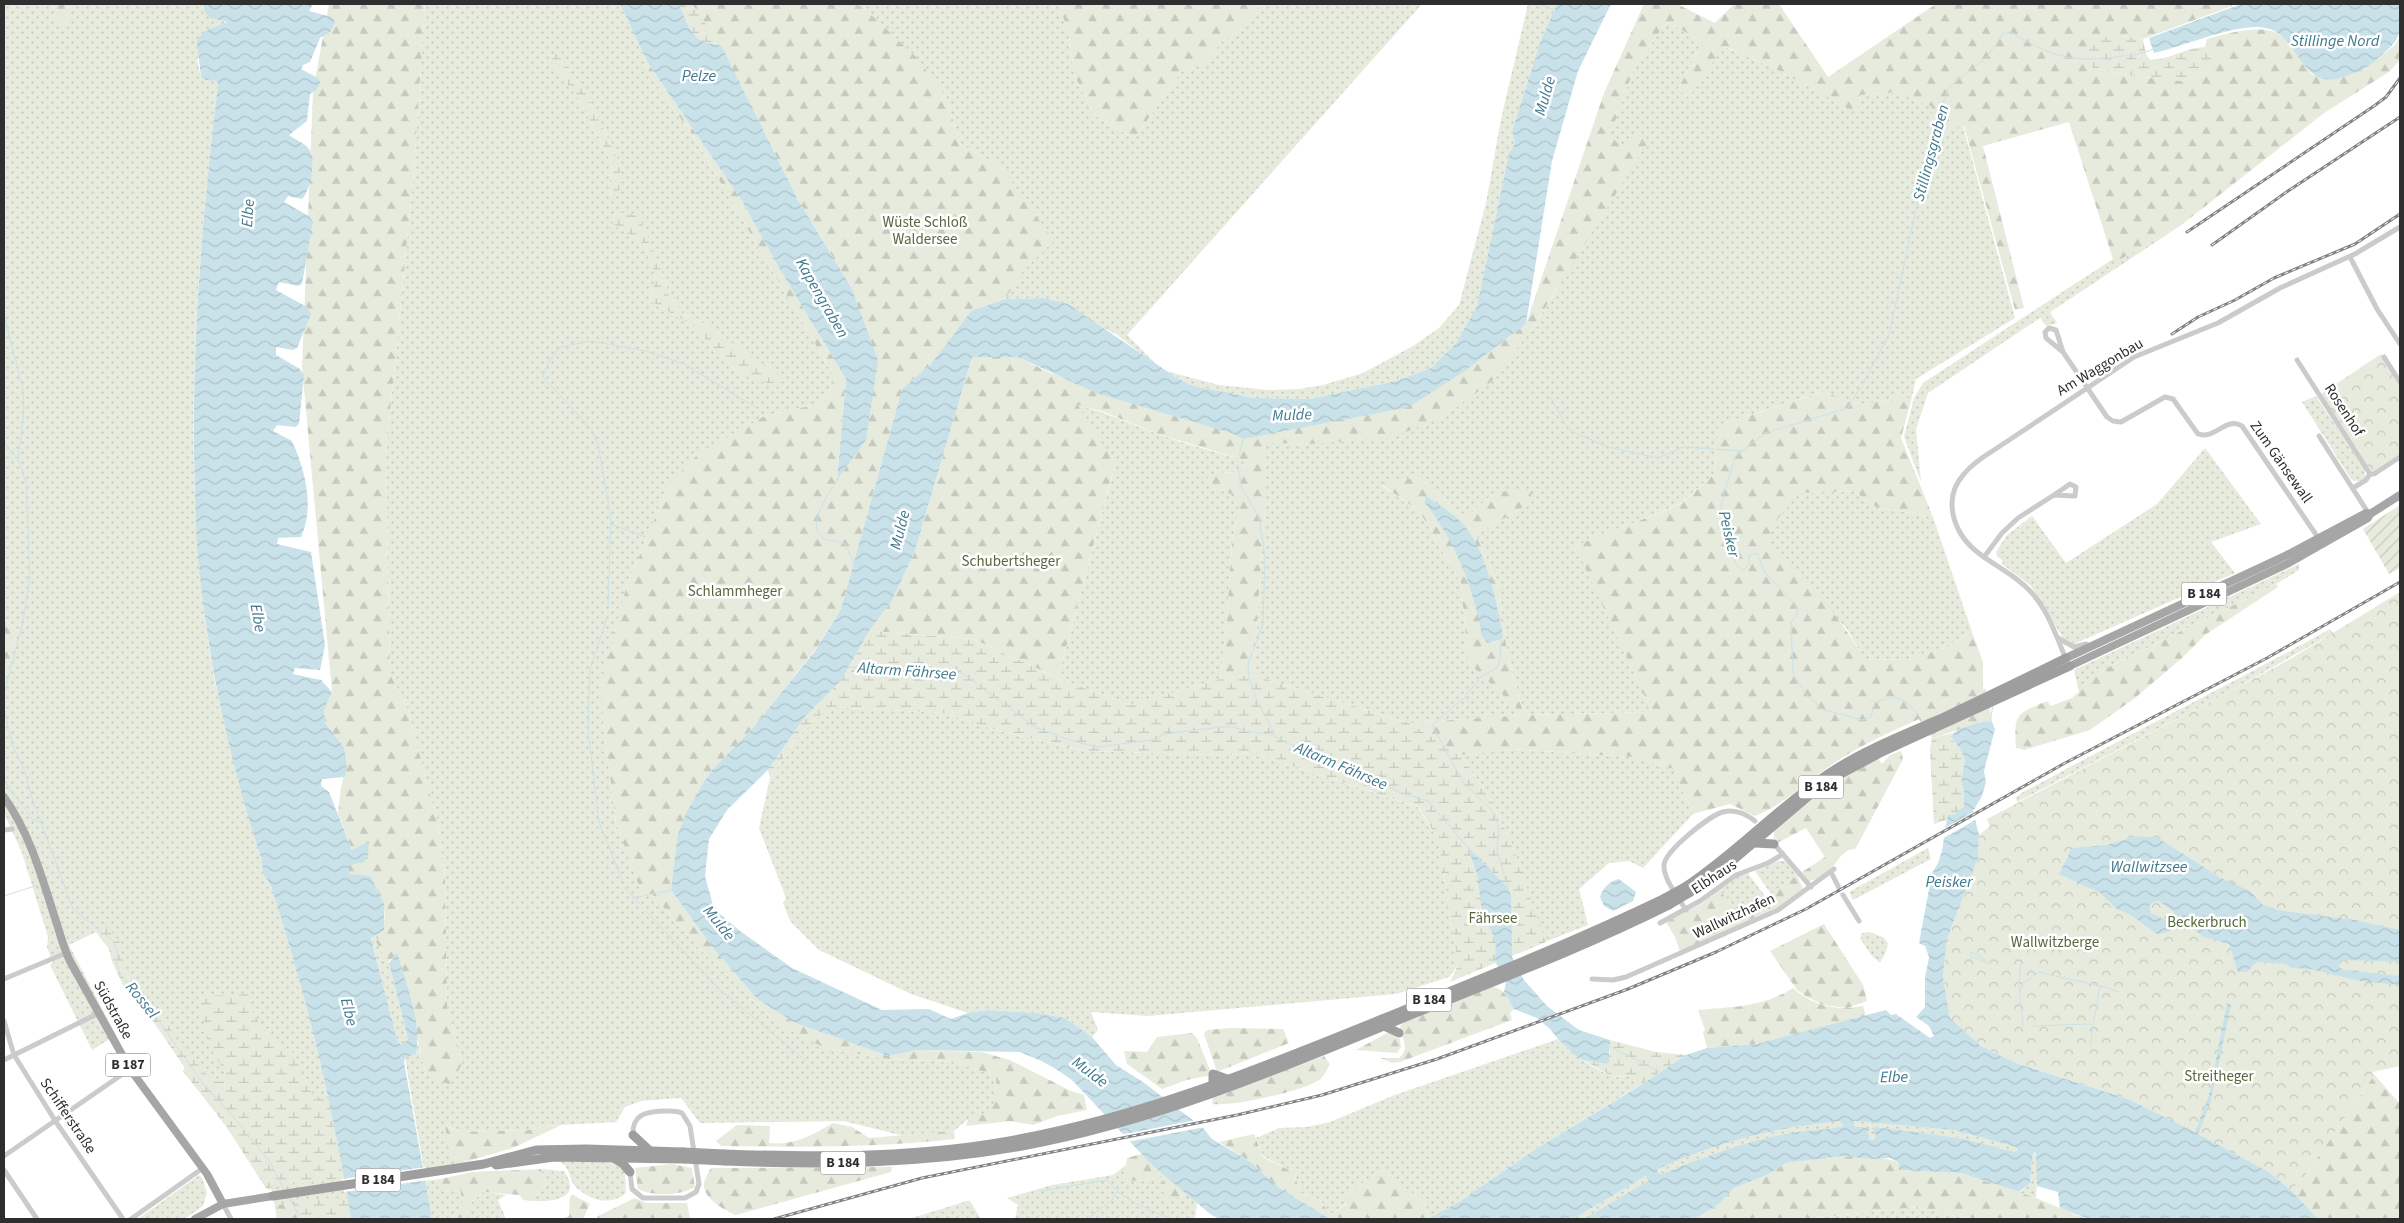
<svg xmlns="http://www.w3.org/2000/svg" width="2404" height="1223" viewBox="0 0 2404 1223" font-family="'Source Sans 3',sans-serif">
<style>
.grass{fill:url(#grass-dots);fill-rule:evenodd}
.forest{fill:url(#forest-firs)}
.wetland{fill:url(#wetland-marsh)}
.park{fill:url(#park-crowns)}
.garden{fill:url(#garden-furrows)}
.water{fill:url(#water-waves);fill-rule:evenodd}
.pier{fill:#fff}
.lines{fill:none;stroke-linecap:round;stroke-linejoin:round}
.stream{stroke:#c9e2ea;stroke-width:1}
.minor{stroke:#cbcbcb;stroke-width:5}
.primary{stroke:#a6a6a6;stroke-width:8}
.trunk{stroke:#9e9e9e;stroke-width:9}
.rail-casing{stroke:#838383;stroke-width:3}
.rail{stroke:#fff;stroke-width:1;stroke-dasharray:4;stroke-linecap:butt}
.trunk-bridge{stroke:#9e9e9e;stroke-width:9}
.labels{text-anchor:middle;dominant-baseline:central;stroke-width:5;stroke-linejoin:round;paint-order:stroke}
.shield{fill:#fff;stroke:#6d6d6d;stroke-width:1}
.shield-label{font-size:14px;font-weight:bold;fill:#2e2e2e}
.park-label{font-size:15px;fill:#57683d;stroke:#fff}
.street-label{font-size:15px;fill:#2e2e2e;stroke:#fff}
.water-label{font-size:16px;font-style:italic;fill:#40798d;stroke:#fff}
</style>
<defs>
<pattern id="grass-dots" width="8" height="8" patternUnits="userSpaceOnUse" patternTransform="scale(1.25)"><rect width="8" height="8" fill="#e6ebdd"/><path d="M2 2h.1M6 6h.1" fill="none" stroke="#c6cabe" stroke-width="1.8" stroke-linecap="round"/></pattern>
<pattern id="forest-firs" width="22" height="20" patternUnits="userSpaceOnUse" patternTransform="scale(1.25)"><rect width="22" height="20" fill="#e6ebdd"/><path d="M5 1l3.5 6h-7zM16 11l3.5 6h-7z" fill="#c6cabe"/></pattern>
<pattern id="wetland-marsh" width="20" height="14" patternUnits="userSpaceOnUse" patternTransform="scale(1.25)"><rect width="20" height="14" fill="#e6ebdd"/><path d="M1 5h8M5 5V1M11 12h8M15 12V8" fill="none" stroke="#c6cabe"/></pattern>
<pattern id="park-crowns" width="20" height="18" patternUnits="userSpaceOnUse" patternTransform="scale(1.25)"><rect width="20" height="18" fill="#e6ebdd"/><path d="M2 6a3 3 0 1 1 6 0M12 15a3 3 0 1 1 6 0" fill="none" stroke="#c6cabe"/></pattern>
<pattern id="garden-furrows" width="10" height="10" patternUnits="userSpaceOnUse" patternTransform="scale(1.25)"><rect width="10" height="10" fill="#e6ebdd"/><path d="M-1 1l2-2M0 10L10 0M9 11l2-2" fill="none" stroke="#c6cabe"/></pattern>
<pattern id="water-waves" width="16" height="10" patternUnits="userSpaceOnUse" patternTransform="scale(1.25)"><rect width="16" height="10" fill="#c9e2ea"/><path d="M0 5q4-4 8 0t8 0" fill="none" stroke="#adc2c9"/></pattern>
</defs>
<rect width="100%" height="100%" fill="#fff"/>
<g class="grass">
<path d="M4,4h48l15,23 4,-23h132v4l15,12 8,1 1,2 -14,4 -16,33 4,17 5,3 10,1 2,3c-23,190 -38,386 -7,576 13,75 36,147 56,220l4,6c35,109 62,220 80,333h-48l-3,-2 -5,2h-18l-5,-29 -6,-2 -40,-62 -43,-55 2,-3 -34,-50 -27,-31 -12,-26 -3,-12 -13,-17 -27,13 47,90 -24,15 -42,-85 3,-2 -6,-16 1,-10 -26,-84 -18,-40v-134l14,-48 -14,-12z"/>
<path d="M425,4h195l28,59 -4,3 51,73 142,242 -19,23 -53,12 -97,70 -42,102 -23,134 13,101 27,73 9,-2 47,54 75,72 51,28 62,11 67,3 42,14 1,27 -10,12 -19,4 -14,12 -50,5 -60,-15 -144,2 -19,-25 -40,3 -16,6 -9,15 -75,4 -11,4 -69,2 -15,-6 5,32 17,3 -44,9 -19,-112 11,-4 2,-11 8,31 36,-10 -15,-59 -2,-128 -6,-49 -31,-118 -18,-36 -4,-220 28,-284zM556,52l31,43 33,69 -9,35 -2,-12 3,-23 -32,-63 -29,-40zM620,213l18,2 25,60 6,21 14,18 17,7 66,46 6,1 -29,7 -27,-21 -18,-25 -49,-29 7,-22 -12,-34 -31,-20 1,-9z"/>
<polygon points="856,4 1058,4 1069,33 1074,74 1093,114 1134,139 1182,71 1207,63 1220,43 1251,22 1259,4 1422,4 1127,335 1162,370 1219,385 1268,390 1299,389 1323,385 1363,373 1413,346 1439,328 1459,305 1486,203 1501,119 1528,4 1557,4 1541,40 1512,131 1515,143 1509,153 1477,306 1456,343 1431,368 1396,381 1310,399 1255,398 1194,386 1162,370 1116,334 1043,298 1005,299 1022,271 1053,241 1000,166 960,144 946,97 865,9"/>
<path d="M1667,22l36,20 -25,47 11,8 34,-51 49,21 85,45 3,-17 38,-3 34,15 3,29 28,-10 52,192 -99,61 -5,22 -12,-9 -6,11 -14,-3 -12,5 -46,-13 -102,33 -5,49 -34,30 -104,42 76,166 -128,3 -115,8 -156,-48 12,-167v-65l44,1 223,-115 27,-43 64,-137 -14,-13 26,-70zM1418,477l48,41 29,-26 35,11 -54,32 22,48 9,69 17,62 -56,-52 -7,-79 -41,-71 -39,-27z"/>
<polygon points="2180,226 2050,312 2057,323 2046,326 2040,318 1928,393 1916,429 1921,482 1904,437 1914,398 1923,383 2113,259 2121,259"/>
<polygon points="2316,396 2365,470 2365,477 2360,481 2354,481 2351,479 2302,402"/>
<path d="M1077,405c28,7 54,19 81,29 28,10 57,18 86,26l-1,12 -28,1 -1,15 17,5 8,15 -7,36 -7,96 -5,39 -90,26 -72,-27 57,-213z"/>
<polygon points="2205,448 2261,524 2211,542 2235,573 2074,644 2063,638 2031,586 2002,564 2003,561 1997,556 1996,552 2007,535 2032,516 2066,563 2157,504"/>
<polygon points="1854,491 1876,507 1933,517 1972,632 1943,648 1905,660 1864,659 1847,629 1766,544 1774,524 1797,493"/>
<polygon points="2299,564 2299,570 2276,584 2101,671 2079,692 2074,670"/>
<path d="M2330,629l3,4 -106,60 -210,109 -1,-4 4,-4c102,-56 208,-108 310,-165z"/>
<polygon points="829,707 944,713 999,731 1086,751 1228,755 1252,753 1418,807 1438,840 1458,965 1449,977 1396,994 1148,1016 1091,1012 1098,1030 1092,1037 1065,1018 1039,1013 987,1010 968,1013 911,994 819,950 790,921 783,903 786,898 759,828 770,778 798,737"/>
<polygon points="1510,749 1632,757 1673,769 1693,814 1643,868 1629,861 1609,863 1579,889 1588,925 1545,942 1511,842 1491,801 1461,755"/>
<polygon points="1928,848 1931,859 1853,900 1849,892"/>
<polygon points="1778,861 1785,861 1797,875 1771,894 1755,871"/>
<polygon points="1747,872 1765,896 1739,912 1719,890 1737,876"/>
<polygon points="384,930 376,942 389,963 408,1041 404,1044 398,1043 371,937"/>
<polygon points="1869,932 1883,937 1888,943 1886,952 1880,963 1871,955 1860,938 1862,933"/>
<path d="M1558,1039c15,15 32,28 51,36 10,4 22,-2 31,4v6l-106,65 -75,52 -29,17 -6,-17 -43,-33 -3,9 -11,2 -20,15v8l-17,12 -9,-14 -20,-8 -8,-21 -30,-16 -7,-18 23,-10 28,-1 23,-5 62,-26z"/>
<path d="M1841,1121l2,4 -2,2c-17,3 -34,3 -50,6 -43,8 -82,22 -122,38l-8,3 -4,-3 1,-2c38,-17 80,-31 121,-39 20,-4 41,-6 62,-9z"/>
<polygon points="1857,1121 1953,1130 2016,1147 2018,1150 2015,1152 1961,1138 1876,1127 1876,1136 1873,1140 1870,1140 1868,1133 1870,1129 1854,1125 1854,1122"/>
<polygon points="2033,1152 2035,1153 2038,1161 2036,1198 2019,1193 2030,1183"/>
<path d="M558,1160c21,0 51,-4 67,12l1,21c-15,13 -35,8 -49,-5 -10,-9 -4,-19 -19,-28z"/>
<polygon points="1127,1164 1124,1178 1135,1181 1168,1177 1165,1201 1189,1194 1197,1204 1195,1219 1015,1219 1018,1205 1007,1198 1052,1185 1113,1175"/>
<path d="M541,1169l23,2c19,28 -11,31 -32,30l14,-17z"/>
<polygon points="199,1175 202,1178 207,1193 203,1206 184,1219 138,1219"/>
<polygon points="1646,1176 1650,1180 1641,1185 1584,1219 1573,1219"/>
<polygon points="440,1179 445,1192 460,1190 463,1201 456,1219 432,1219 425,1181"/>
<polygon points="483,1192 506,1195 498,1200 506,1219 467,1219 470,1204"/>
<polygon points="970,1201 981,1219 909,1219 967,1201"/>
<polygon points="1917,1207 1968,1219 1807,1219"/>
</g>
<g class="forest">
<polygon points="52,4 71,4 67,28 57,19"/>
<path d="M329,4h96l-11,166 -28,284 4,220 18,36 31,118 6,49 2,128 15,59 -12,21 -24,-11 -29,-120 -9,8 -12,-20c16,-25 7,-41 -5,-66l-22,-1v-10l19,-23 -16,8 -14,-37 3,-26 6,-23 -3,-17 -19,-24 -2,-13 9,-18 -30,-325 11,-276z"/>
<path d="M692,4h164l9,5 52,49 29,39 14,47 40,22 54,75 -31,30 -18,28 -34,12 -41,54 -28,24 -61,220 -26,41 -63,79 -40,41 -11,16 -15,27 -15,77 42,58 44,51 38,24 93,33 31,-6 62,2 29,8 61,31 13,4 3,15 -30,6 -24,9 -22,-4 -45,5 2,-7c30,-7 29,-15 28,-43l-42,-14 -67,-3 -62,-11 -30,-15 -21,-13 -75,-72 -47,-54 -9,3 -27,-74 -13,-101 -2,-39 25,-95 42,-102 30,-32 67,-38 53,-12 19,-23 -142,-242 -51,-73 4,-3 94,138 37,67 67,111 -9,100 29,-39 -15,-153 -53,-87 -77,-154z"/>
<polygon points="1058,4 1259,4 1251,22 1220,43 1207,63 1182,71 1134,139 1093,114 1074,74 1069,33"/>
<path d="M1644,4h33l38,19 19,-19h45l49,73 108,-73h297l-1,2 -89,33 -21,-3 -29,32 40,8 50,5 25,-11 4,-13 -7,-10 2,-8c18,-5 57,-16 73,-4 9,5 25,30 32,40l53,-6 30,-24 5,-8v23l-11,12 -65,41 -144,113 -59,33h-8l-44,-137 -86,24 41,162 -9,2 -51,-184 -29,10 -3,-29 -34,-15 -38,3 -3,18 -85,-46 -48,-21 -35,51 -11,-8 25,-47 -36,-20 -32,44 -25,69 13,14 12,-18 13,11 -116,187 -40,52 -50,37 -52,20 -81,6 -44,-1v65l-12,167 -33,4 5,-39 7,-96 7,-36 -8,-14 -17,-6 -7,-10 8,-5 28,-1 1,-12 -86,-26 -54,-22 -26,-7 37,59 -57,214 -85,-39 -104,-8 22,-29 23,-48 58,-197h46l32,16 181,60 13,6 219,-67 63,-48 78,-231z"/>
<path d="M1822,392l45,13 12,-5 14,3 6,-11 12,9 -10,37 32,79 -57,-10 -22,-16 -56,2 -24,31 -8,20c40,33 72,69 98,115l41,1 38,-12 29,-16 11,30v27h3l6,33c-10,-2 -46,13 -60,16l-13,-19c-26,12 -54,24 -79,40 -28,18 -53,44 -85,57l-25,-12 -37,10 -20,-45 -41,-12 -122,-8 -49,6 -52,-32 115,-8 -56,-53 -7,-79 -41,-71 -39,-28 37,-7 48,41 29,-26 37,-2 -2,13 -54,32 22,48 9,69 17,63 128,-3 -77,-166 106,-42 33,-30 5,-49z"/>
<path d="M2276,584l2,3 -73,48 -23,23 -47,40 -45,32 -66,20 -8,-2c-2,-35 0,-34 31,-47l4,5 21,-8 29,-27z"/>
<polygon points="4,619 18,631 4,679"/>
<path d="M1901,751l2,8 -47,89c-2,2 -5,1 -7,2 -10,3 -19,29 -40,31l-7,-9 23,-15 -19,-29 -29,15 -3,-5v-7l50,-41 54,-32 4,6 8,-9z"/>
<polygon points="1797,875 1803,889 1778,907 1680,952 1675,937 1666,922 1701,904 1719,890 1739,912 1771,894"/>
<polygon points="1824,924 1863,985 1867,1001 1847,1008 1823,1005 1807,997 1797,990 1770,951"/>
<path d="M1490,987c13,-1 19,12 24,22l-4,4 2,7 -112,42 -8,1 -12,-5h19c12,-11 2,-18 1,-32l5,-4z"/>
<path d="M1793,988c21,19 44,23 70,18l3,11 -110,27 -49,4 -4,-16 2,-2 -7,-20c33,-3 66,-3 95,-22z"/>
<polygon points="1230,1028 1283,1029 1289,1043 1217,1072 1204,1034 1207,1030"/>
<polygon points="1389,1032 1400,1039 1401,1047 1397,1053 1356,1050"/>
<polygon points="1192,1033 1197,1038 1212,1075 1187,1080 1162,1089 1127,1064 1124,1051 1147,1052 1157,1037"/>
<path d="M1324,1056l6,8c-3,5 -6,13 -11,16 -16,11 -87,27 -107,24l1,-6z"/>
<polygon points="2372,1072 2400,1104 2400,1219 2318,1219 2291,1190 2304,1177 2373,1077"/>
<path d="M833,1123l19,4 17,11 85,-7 1,8c-78,9 -156,8 -234,7l-5,-5 21,-16 33,1 -1,17c25,3 43,-8 64,-20z"/>
<polygon points="561,1125 513,1148 468,1161 451,1158 445,1126 461,1132 530,1130 541,1126"/>
<polygon points="1254,1134 1263,1157 1293,1172 1301,1193 1321,1201 1330,1215 1347,1204 1347,1195 1367,1180 1378,1177 1381,1168 1424,1202 1430,1219 1330,1219 1278,1187 1251,1162 1219,1142"/>
<polygon points="1141,1154 1188,1194 1165,1202 1165,1194 1158,1186 1167,1177 1135,1181 1124,1179 1127,1158"/>
<path d="M1843,1156c15,2 45,0 56,7v7l62,3 75,25 50,21h-118l-51,-12 -110,12h-111l22,-14 16,-17 33,-13 19,-12z"/>
<path d="M672,1164l20,4 3,19c-16,9 -41,10 -57,2l-3,-21z"/>
<path d="M892,1167l-1,5 -155,43c-12,-5 -34,-17 -32,-32 1,-5 5,-11 7,-15z"/>
<polygon points="541,1169 546,1184 532,1201 523,1200 519,1195 483,1192 470,1204 467,1219 456,1219 463,1201 460,1190 444,1192 440,1179 473,1172"/>
<polygon points="573,1195 590,1204 583,1219 562,1219 569,1216 570,1197"/>
<polygon points="635,1198 646,1203 687,1203 690,1219 597,1219 598,1216"/>
<polygon points="291,1202 300,1217 295,1219 277,1219 275,1206"/>
</g>
<g class="wetland">
<path d="M679,4h13l29,41c-31,-2 -31,-17 -42,-41z"/>
<path d="M2122,36l21,3 3,15 4,6c21,-1 35,-12 55,-13l7,10 -4,13 -25,11 -50,-5 -40,-8 -6,-29z"/>
<polygon points="556,52 587,95 620,164 619,194 611,199 609,187 612,164 580,101 551,61"/>
<polygon points="620,213 639,215 663,275 669,296 683,314 700,321 766,366 772,368 781,379 780,387 743,375 716,354 698,329 649,300 656,278 644,244 613,224 614,215"/>
<polygon points="869,631 973,639 1058,678 1130,705 1220,679 1253,675 1409,723 1461,755 1491,801 1511,842 1546,942 1450,982 1458,965 1438,840 1419,807 1252,753 1228,755 1086,751 999,731 944,713 829,707 798,737 770,778 768,770 805,717 842,679"/>
<polygon points="1953,733 1951,738 1960,749 1965,760 1961,782 1964,791 1964,808 1953,815 1948,815 1946,820 1934,824 1930,749 1932,738"/>
<path d="M108,927l11,14 6,30 86,109 14,2 2,-6 -17,-29 -12,-51 50,-2c3,21 13,36 30,48 5,4 12,7 16,12 11,15 10,49 35,44l15,80 -78,10 -40,-62 -43,-55 2,-3 -34,-50 -27,-31 -12,-26 -3,-12 -13,-17z"/>
<polygon points="1610,1040 1656,1052 1686,1055 1639,1086 1641,1082 1636,1077 1611,1076 1583,1060 1606,1064 1610,1055"/>
<polygon points="335,1197 348,1202 351,1219 303,1219 291,1202"/>
</g>
<g class="park">
<polygon points="2381,354 2400,384 2400,455 2373,472 2370,470 2321,394"/>
<polygon points="2400,592 2400,1066 2372,1072 2373,1077 2304,1177 2291,1190 2269,1172 2128,1099 2016,1063 1981,1046 1950,1018 1943,975 1947,939 1978,858 1979,835 1990,826 1987,819 2227,693 2292,658"/>
</g>
<polygon class="garden" points="2400,505 2400,568 2389,574 2363,529"/>
<g class="water">
<path d="M203,4h110l-4,7 23,6 3,5 -4,9 -11,7 -10,24 -7,3 -2,4 17,9 2,5 -4,7 -6,4 -3,27 -18,14c6,5 16,8 20,14 7,10 2,42 -7,50l-14,-3 -4,6 25,14 4,6 -11,62 -4,2 -19,-4 -3,8 31,17 4,7 -14,34 -4,2 -17,-3v8l24,14 4,6 -5,49 -4,3 -18,-2 -4,6 19,10c13,29 23,66 9,96l-23,1 -1,6 34,8 14,93 -5,25 -25,-2 -2,6 28,6 11,12 -8,18 1,13 19,24 3,17 -2,13 -23,2 -1,7 8,6 23,58 17,-9 -1,14 -4,7 -15,3v9l22,2 13,28v26l-13,8 27,105 3,1 7,-4 -19,-77 8,-10c9,31 25,69 19,101l-11,4 -1,4 28,157h-81c-18,-113 -45,-224 -80,-333l-8,-13 -1,-12c-32,-99 -55,-200 -64,-305 -3,-32 -3,-65 -4,-98 -2,-126 9,-250 24,-374l-2,-3 -10,-1 -5,-3 -4,-35c4,-12 18,-16 30,-19l-1,-2c-13,-2 -21,-2 -23,-17z"/>
<path d="M620,4h59c11,24 11,39 42,41l77,155 53,87 27,73 -12,80 -29,40 9,-101 -67,-111 -37,-67 -94,-138z"/>
<path d="M1557,4h54l-33,67 -26,90 -26,163 -63,48 -54,35 -166,32 -12,-6 -135,-40 -78,-36h-46l-58,197 -23,48 -22,29 -27,48 -37,38 -37,53 -41,40 -18,29 -4,37 9,33 26,22 52,37 90,42 47,-1 22,10 17,-6 19,-3 52,3 26,5 27,19 24,28 27,17 60,46 9,11 39,23 27,25 52,32h-111l-9,-5 -59,-50 -78,-83c-17,-13 -33,-22 -54,-29l-100,-2 -31,6 -93,-33 -38,-24 -44,-51 -42,-58 7,-56 8,-21 15,-27 11,-16 40,-41 63,-78 26,-42 61,-220 28,-24 41,-54 34,-12 38,-1 25,6 109,74 17,8 61,12 55,1 86,-18 35,-13 25,-25 21,-37 32,-153 6,-10 -3,-12 29,-91z"/>
<path d="M2241,4h159c0,37 2,33 -26,58 -10,8 -19,11 -31,15 -43,15 -43,-42 -77,-49 -28,-6 -83,19 -112,25l-5,-15z"/>
<path d="M1426,496c11,8 25,16 34,25 27,28 36,79 43,115l-2,3 -14,4 -5,-7c-8,-48 -27,-95 -57,-133z"/>
<path d="M1986,721l6,1 3,7 -11,42 2,11 -4,14 -9,15 6,24 -1,23 -31,81 -4,37 7,42 31,28 35,17 112,36 67,33 14,-37 18,-92 4,2 -21,99 -12,30 71,38 22,18 27,29h-230l-28,-11 -2,-16 -21,-6 -1,-33 -3,-1 -3,31 -11,9 -58,-19 -62,-3v-7l-8,-5 -19,1 -29,-3 -57,7 -19,12 -33,13 -16,17 -23,14h-111l65,-39 -3,-4 -73,43h-145l31,-17 75,-52 102,-62 50,-33 21,-7 49,-4 130,-34 5,5 5,-1 34,24 4,-2 -5,-10 -13,-9 9,-10v-29l4,-21 -4,-11 -6,-3 13,-70c14,-18 10,-37 16,-58h5l11,-8v-16l-3,-9 4,-22 -5,-11 -9,-12c5,-10 25,-13 35,-16zM1840,1121l3,4 -2,2c-17,3 -34,3 -51,6 -42,8 -81,22 -121,38l-8,3 -4,-3 1,-2c38,-17 80,-31 121,-39 20,-4 41,-6 61,-9zM1854,1121l99,9 63,17 2,3 -3,2 -54,-14 -85,-11 -4,1 4,8 -3,4h-3l-2,-7 2,-5 -15,-2z"/>
<path d="M2138,836l20,2 63,40 29,13 13,14 14,5 78,10 45,10v32l-54,-2 -6,1 -1,4 1,3 5,2 55,6v9l-40,-4 -50,-12 -18,-1 -7,-4 -29,-2 -9,10h-9l-9,-28 -25,-7 -18,-13 -7,1 -12,7 -10,2 -25,-18 -15,-7 -17,-16 -41,-19 13,-26 34,-3zM2159,901l15,11v7l-4,3 -19,-9 -2,-7 4,-4z"/>
<polygon points="1468,847 1508,888 1511,896 1512,957 1524,980 1547,1006 1579,1030 1610,1040 1609,1062 1606,1064 1583,1060 1575,1055 1558,1039 1550,1029 1537,1018 1514,1009 1504,992 1506,982 1495,961 1496,941 1482,911 1477,874"/>
<path d="M1619,879l17,13 -3,9 -20,10 -9,-5 -4,-9c3,-9 9,-16 19,-18z"/>
</g>
<g class="pier">
<polygon points="1975,811 1977,819 1942,839 1943,829"/>
<polygon points="1196,1120 1205,1127 1127,1142 1120,1135"/>
<polygon points="426,1167 428,1180 344,1192 342,1179"/>
</g>
<g class="lines">
<g class="stream">
<polyline points="1539,4 1555,10"/>
<path d="M4,311c4,28 15,55 19,81 3,22 -3,44 -5,66"/>
<path d="M1863,383l26,-48 44,-206 16,-42 38,-30 16,-23 8,-2c41,25 63,32 111,24 10,-1 21,-2 31,-7"/>
<path d="M1860,388l-12,20 -83,25 -30,24 -14,48 15,60 8,5 5,-6v-8l8,-3 8,20 27,28 6,10 -7,12 2,50 12,20 17,16 40,11 9,-3 4,-14c22,-11 33,-3 46,16"/>
<polyline points="1551,398 1565,424 1573,432 1608,447 1658,458 1683,447 1742,451"/>
<polyline points="4,440 8,448 18,459 26,483 30,577 23,622 4,694"/>
<polyline points="1239,455 1243,439"/>
<polyline points="1238,465 1241,486 1259,518 1265,557 1263,624 1248,664 1249,677 1256,698 1276,737"/>
<path d="M838,479c-7,12 -33,45 -16,58 7,5 16,3 23,7l9,19"/>
<polyline points="611,524 645,537"/>
<path d="M608,605l3,-86 -13,-75 -6,-14 -49,-53c2,-9 10,-24 18,-30l30,-6 55,10 38,13 71,43"/>
<polyline points="608,615 590,669 588,730 599,822 622,880"/>
<polyline points="1501,640 1500,659 1497,668 1482,676 1463,699 1433,724 1433,727 1463,782 1495,814 1499,830 1497,850 1508,889"/>
<polyline points="848,667 962,673 1035,727 1066,739 1097,747 1158,739 1161,735 1172,733 1221,727 1235,727 1243,731 1269,734 1329,763 1356,770 1399,792 1428,801 1468,848"/>
<polyline points="4,709 13,747 24,769 32,798 73,909 112,940 117,949 117,965 121,975 151,1010 204,1085 229,1112 270,1162 285,1191"/>
<polyline points="1990,722 1993,706"/>
<polyline points="4,780 32,819 42,823"/>
<polyline points="624,887 641,905"/>
<polyline points="4,896 38,885"/>
<polyline points="633,898 671,890"/>
<polyline points="646,911 719,989 805,1060"/>
<polygon points="1971,952 1981,957 1989,964 1971,956"/>
<polyline points="2021,963 2019,984 2023,1026"/>
<path d="M2020,991l3,-8 16,-11c27,8 54,10 80,20"/>
<polyline points="2032,1026 2091,1024"/>
<polyline points="2090,1045 2100,986"/>
<polyline points="1611,1047 1660,1072"/>
<polyline points="1040,1191 1107,1180 1118,1192 1135,1203 1171,1219"/>
<polyline points="290,1199 301,1219"/>
<polyline points="1087,1219 1112,1200 1117,1192"/>
</g>
<g class="minor">
<polyline points="2350,257 2377,309 2400,344"/>
<path d="M2063,352l-17,-14 -1,-6 4,-4 7,2 7,22 44,65 6,4 8,1 44,-25 8,2 25,35c17,6 28,-18 44,-8l77,113"/>
<polyline points="2384,357 2400,382"/>
<polyline points="2297,360 2370,474"/>
<polyline points="2319,436 2369,514"/>
<polyline points="2353,488 2366,480 2370,474 2374,474 2400,457"/>
<polyline points="1984,557 2002,533 2018,518 2054,495 2075,496 2076,487 2070,484 2054,495"/>
<polyline points="2058,638 2074,647 2086,644 2090,646"/>
<path d="M2066,659c-10,-23 -18,-49 -35,-67 -16,-18 -37,-26 -55,-41 -23,-19 -34,-53 -12,-77 8,-10 19,-17 30,-24l140,-93 84,-34 62,-35 75,-34 45,-27"/>
<polyline points="4,830 12,829"/>
<polyline points="1774,844 1811,887"/>
<polyline points="1831,872 1839,888"/>
<polyline points="1843,895 1859,921"/>
<path d="M1686,910c-7,-12 -23,-31 -22,-45 1,-14 46,-50 59,-53 12,-3 23,2 32,9"/>
<polyline points="1660,923 1700,901 1736,875 1768,863 1783,854"/>
<polyline points="4,979 66,953"/>
<polyline points="1592,979 1613,980 1626,977 1778,910 1834,869"/>
<polyline points="4,1021 14,1055 56,1122 123,1219"/>
<polyline points="4,1060 99,1013"/>
<polyline points="4,1156 130,1069"/>
<polyline points="4,1170 37,1219"/>
<path d="M630,1172l2,17 11,9h42l11,-6 3,-8 -9,-58 -8,-13c-7,-3 -13,-2 -20,-2 -17,1 -30,4 -29,24"/>
<polyline points="223,1204 231,1219"/>
<polyline points="131,1219 203,1168"/>
</g>
<g class="primary">
<polyline points="2066,658 2283,557 2366,513 2370,514 2400,495"/>
<polyline points="2070,666 2287,564 2368,518 2370,514"/>
<path d="M4,797c25,35 37,77 50,118 6,17 9,33 17,48l59,106 77,105 16,30"/>
<polyline points="195,1219 223,1204 273,1196"/>
</g>
<g class="trunk">
<polyline points="1755,843 1774,844"/>
<path d="M1685,887c52,-34 94,-81 146,-115 34,-22 72,-37 109,-53 42,-20 84,-40 126,-61"/>
<polyline points="1689,893 1718,873 1810,795 1841,774 1880,753 2070,666"/>
<polyline points="1384,1026 1399,1033"/>
<polyline points="1213,1086 1213,1074 1230,1080"/>
<polyline points="633,1135 649,1150"/>
<path d="M724,1154c89,3 178,4 267,-10 139,-22 266,-74 396,-127 93,-38 187,-75 278,-119"/>
<polyline points="613,1158 623,1164 630,1172"/>
<path d="M725,1161c100,4 199,3 297,-15 135,-25 260,-78 386,-130 87,-35 177,-69 261,-111"/>
<polyline points="496,1165 554,1157 684,1159"/>
<polyline points="273,1196 484,1164 536,1150 586,1149 683,1152"/>
</g>
<g class="rail-casing">
<g id="rail">
<polyline points="2187,232 2374,106 2386,97 2400,78"/>
<polyline points="2212,245 2288,191 2400,117"/>
<polyline points="2172,334 2198,317 2235,300 2274,278 2355,244 2400,214"/>
<polyline points="774,1219 922,1178 1237,1115 1322,1095 1437,1059 1628,989 1716,952 1806,909 2065,763 2267,658 2400,582"/>
</g>
</g>
<use href="#rail" class="rail"/>
<g class="trunk-bridge">
<polyline points="1665,898 1685,887"/>
<polyline points="1669,905 1689,893"/>
<polyline points="683,1152 724,1154"/>
<polyline points="684,1159 725,1161"/>
</g>
</g>
<g class="labels">
<g class="shield">
<rect x="2181.5" y="582.5" width="45" height="23" rx="4"/>
<rect x="1798.5" y="775.5" width="45" height="23" rx="4"/>
<rect x="1406.5" y="988.5" width="45" height="23" rx="4"/>
<rect x="105.5" y="1053.5" width="45" height="23" rx="4"/>
<rect x="820.5" y="1151.5" width="45" height="23" rx="4"/>
<rect x="355.5" y="1168.5" width="45" height="23" rx="4"/>
</g>
<g class="shield-label">
<text x="2204" y="594">B 184</text>
<text x="1821" y="787">B 184</text>
<text x="1429" y="1000">B 184</text>
<text x="128" y="1065">B 187</text>
<text x="843" y="1163">B 184</text>
<text x="378" y="1180">B 184</text>
</g>
<g class="park-label">
<text x="925" y="222">Wüste Schloß<tspan x="925" dy="17">Waldersee</tspan></text>
<text x="1011" y="561">Schubertsheger</text>
<text x="735" y="591">Schlammheger</text>
<text x="1493" y="918">Fährsee</text>
<text x="2207" y="922">Beckerbruch</text>
<text x="2055" y="942">Wallwitzberge</text>
<text x="2219" y="1076">Streitheger</text>
</g>
<g class="street-label">
<text transform="translate(2100 367) rotate(-31)">Am Waggonbau</text>
<text transform="translate(2344 410) rotate(57)">Rosenhof</text>
<text transform="translate(2281 462) rotate(55)">Zum Gänsewall</text>
<text transform="translate(1714 877) rotate(-33)">Elbhaus</text>
<text transform="translate(1734 916) rotate(-25)">Wallwitzhafen</text>
<text transform="translate(113 1010) rotate(61)">Südstraße</text>
<text transform="translate(68 1116) rotate(56)">Schifferstraße</text>
</g>
<g class="water-label">
<text x="2335" y="41">Stillinge Nord</text>
<text x="699" y="76">Pelze</text>
<text transform="translate(1545 96) rotate(-74)">Mulde</text>
<text transform="translate(1931 153) rotate(-75)">Stillingsgraben</text>
<text transform="translate(248 213) rotate(-86)">Elbe</text>
<text transform="translate(822 298) rotate(60)">Kapengraben</text>
<text transform="translate(1292 415) rotate(-2)">Mulde</text>
<text transform="translate(900 530) rotate(-76)">Mulde</text>
<text transform="translate(1729 534) rotate(77)">Peisker</text>
<text transform="translate(258 618) rotate(80)">Elbe</text>
<text transform="translate(907 671) rotate(4)">Altarm Fährsee</text>
<text transform="translate(1341 766) rotate(23)">Altarm Fährsee</text>
<text x="2149" y="867">Wallwitzsee</text>
<text x="1949" y="882">Peisker</text>
<text transform="translate(719 923) rotate(51)">Mulde</text>
<text transform="translate(142 1000) rotate(51)">Rossel</text>
<text transform="translate(349 1012) rotate(76)">Elbe</text>
<text transform="translate(1090 1072) rotate(37)">Mulde</text>
<text transform="translate(1894 1077) rotate(-1)">Elbe</text>
</g>
</g>
<rect width="2404" height="1223" fill="none" stroke="#2e2e2e" stroke-width="10"/>
</svg>
